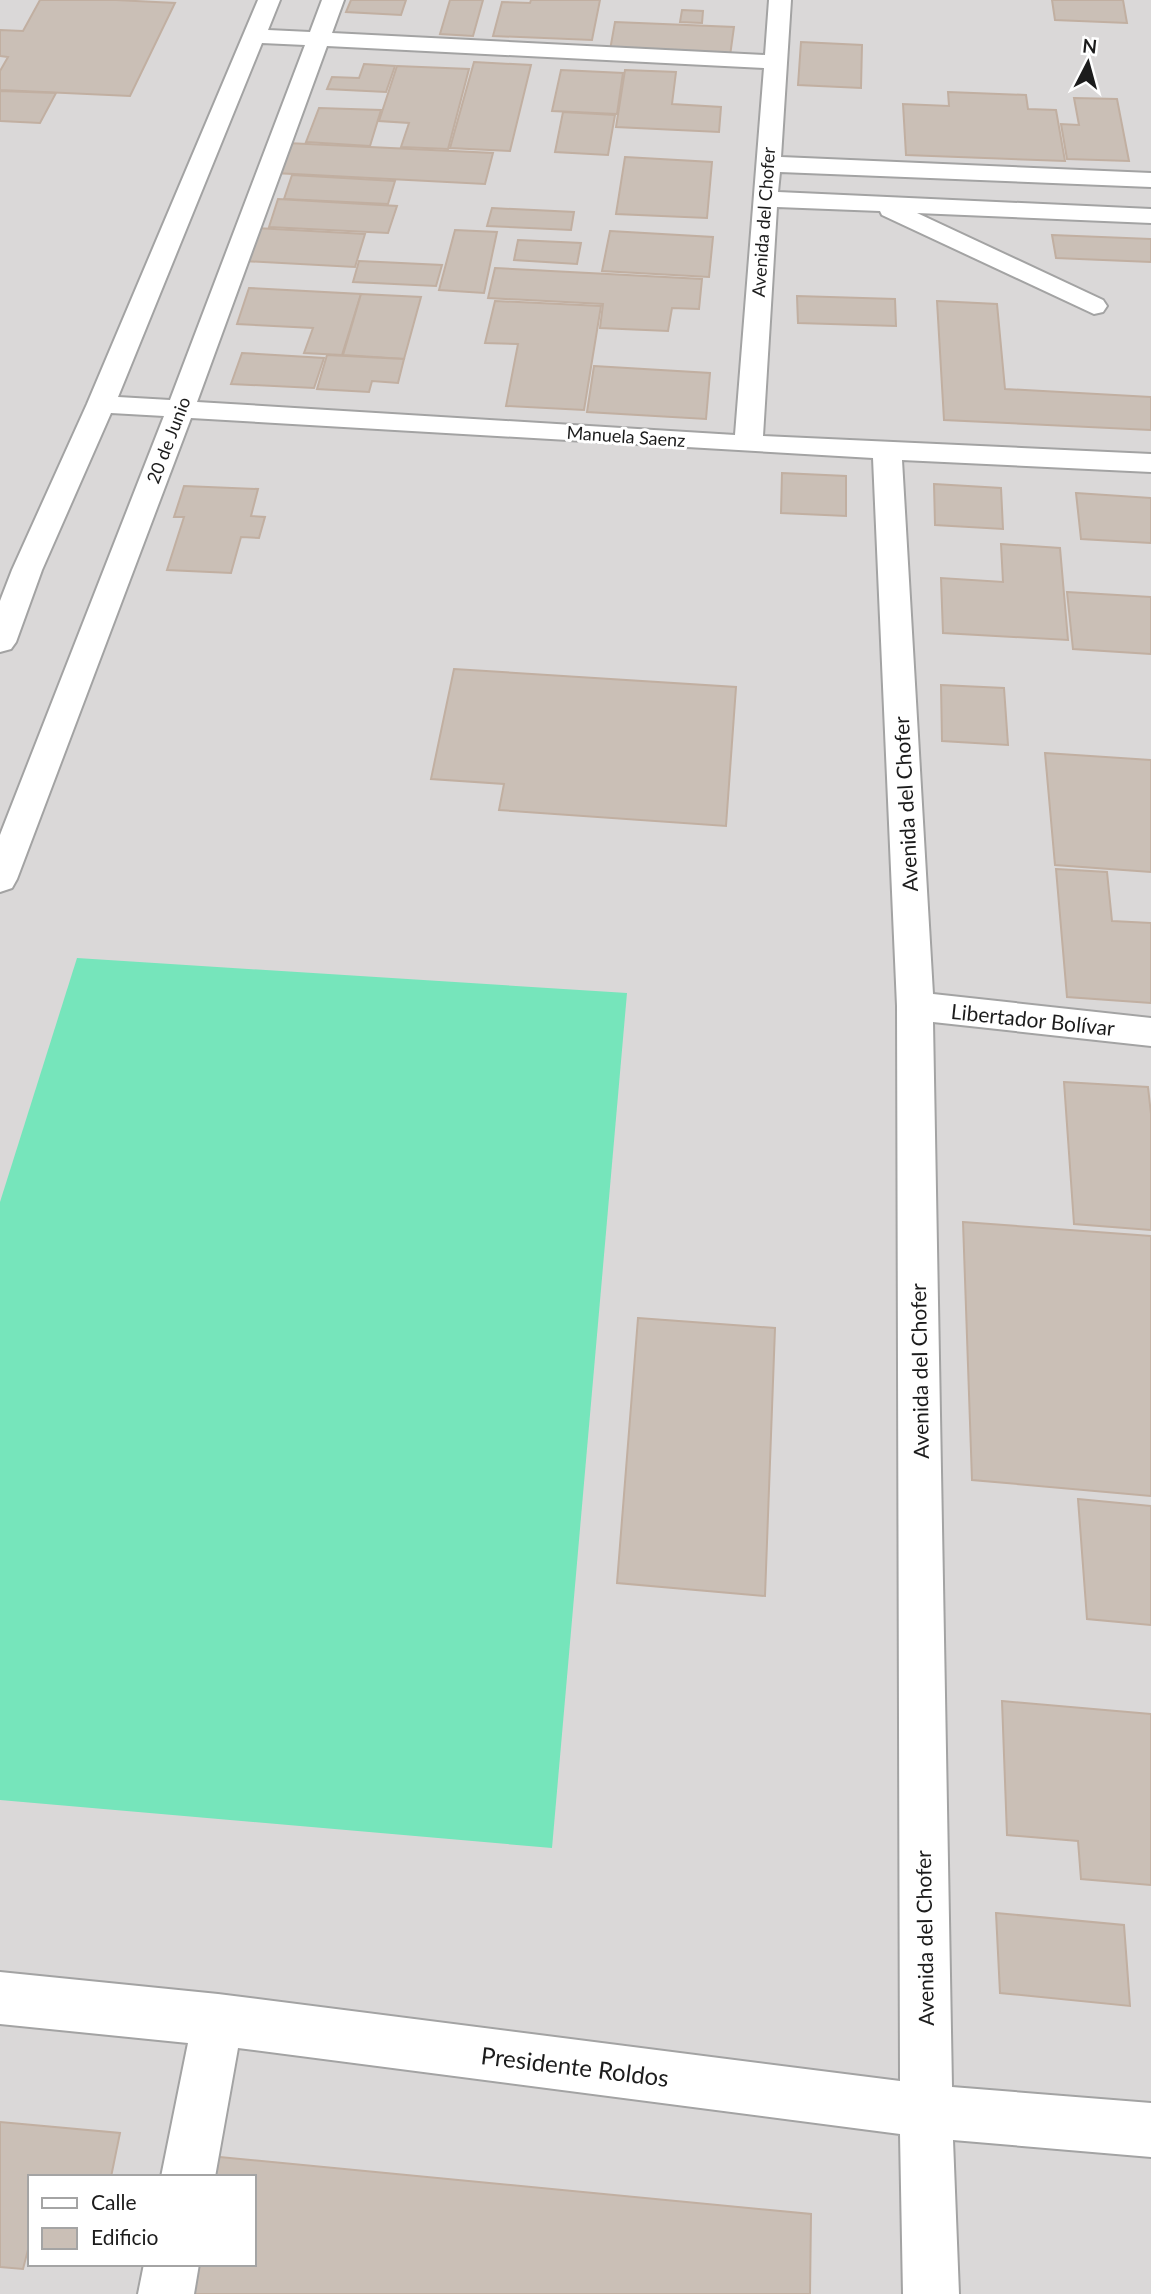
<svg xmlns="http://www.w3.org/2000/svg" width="1151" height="2294" viewBox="0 0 1151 2294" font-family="Lato,sans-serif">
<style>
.residential{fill:#dad8d8;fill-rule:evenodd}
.pitch{fill:#76e5bb}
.building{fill:#cabfb6;stroke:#c1afa1;stroke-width:2}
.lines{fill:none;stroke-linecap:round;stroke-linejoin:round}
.minor-casing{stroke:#a3a3a3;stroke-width:4}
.minor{fill:#fff;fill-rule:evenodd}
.labels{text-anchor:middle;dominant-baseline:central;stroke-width:6;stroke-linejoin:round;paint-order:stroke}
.far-street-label{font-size:18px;fill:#1c1c1c;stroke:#fff}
.street-label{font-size:21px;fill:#1c1c1c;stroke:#fff}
.near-street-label{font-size:24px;fill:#1c1c1c;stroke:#fff}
</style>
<rect width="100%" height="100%" fill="#eeeae0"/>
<path class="residential" d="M0,0h1151v2294h-1151zM30,2177h224v87h-224z"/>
<polygon class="pitch" points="77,958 627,993 552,1848 0,1800 0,1202"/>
<g class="building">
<polygon points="40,0 116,0 175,3 130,96 0,90 0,71 8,57 0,56 0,30 23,31"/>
<polygon points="351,0 406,0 401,15 346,12"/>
<polygon points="450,0 483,0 473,36 440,34"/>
<polygon points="531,0 600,0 592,40 493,36 502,2 530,3"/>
<polygon points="1052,0 1123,0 1127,23 1055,20"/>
<polygon points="682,10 703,11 702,23 680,22"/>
<polygon points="615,22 734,27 730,56 610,50"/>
<polygon points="801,42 862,45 861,88 798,85"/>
<polygon points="474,62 531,65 510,151 450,148"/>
<polygon points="364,64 395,66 386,92 327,89 332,77 359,78"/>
<polygon points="397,66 469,69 448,149 401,147 409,123 379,121"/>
<polygon points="561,70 623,73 617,114 552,111"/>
<polygon points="625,70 676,72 672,104 721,107 719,132 616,127"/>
<polygon points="0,91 56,93 40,123 0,121"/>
<polygon points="948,92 1026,95 1028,109 1056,110 1065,161 906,155 903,104 949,106"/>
<polygon points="1074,98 1117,99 1129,161 1067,159 1061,124 1079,125"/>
<polygon points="319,108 381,110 370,146 306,142"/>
<polygon points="563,112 615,115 608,155 555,152"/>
<polygon points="287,143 493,153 485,184 275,173"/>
<polygon points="625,157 712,162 707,218 616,214"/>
<polygon points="292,175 395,181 388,204 284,199"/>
<polygon points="278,199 397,206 388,233 269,227"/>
<polygon points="492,208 574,212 571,230 487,226"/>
<polygon points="256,228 365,234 355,267 244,261"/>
<polygon points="455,230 497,232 484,293 439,290"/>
<polygon points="610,231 713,237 709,277 602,271"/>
<polygon points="1052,235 1151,239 1151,262 1056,258"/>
<polygon points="518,240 581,243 577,264 514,260"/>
<polygon points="359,261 442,265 436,286 353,282"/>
<polygon points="495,268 702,279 699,309 672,308 668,331 600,328 603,304 488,298"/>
<polygon points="249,288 361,294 342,355 304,353 313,328 237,324"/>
<polygon points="361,294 421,297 404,359 343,355"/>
<polygon points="797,296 895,299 896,326 798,323"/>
<polygon points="495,301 601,306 584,410 506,406 518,344 485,343"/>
<polygon points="937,301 997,304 1005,389 1151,397 1151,430 944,420"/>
<polygon points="242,353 324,358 314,388 231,384"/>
<polygon points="327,355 404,359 398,383 372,381 369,392 317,389"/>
<polygon points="594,366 710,373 706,419 587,412"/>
<polygon points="782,473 846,476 846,516 781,513"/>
<polygon points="934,484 1001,488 1003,529 935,525"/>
<polygon points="184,486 258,489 251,516 265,517 259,538 241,537 231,573 167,570 184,517 174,517"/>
<polygon points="1076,493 1151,498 1151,543 1081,539"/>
<polygon points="1001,544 1060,548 1068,640 943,633 941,578 1003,582"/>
<polygon points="1067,592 1151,597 1151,654 1073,649"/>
<polygon points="454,669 736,687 726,826 499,810 504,784 431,779"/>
<polygon points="941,685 1004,688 1008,745 942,741"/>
<polygon points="1045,753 1151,760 1151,872 1055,865"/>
<polygon points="1056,869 1107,872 1112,921 1151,923 1151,1003 1067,997"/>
<polygon points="1064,1082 1148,1087 1151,1114 1151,1230 1074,1224"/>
<polygon points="963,1222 1151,1236 1151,1496 972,1480"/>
<polygon points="638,1318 775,1328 765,1596 617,1583"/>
<polygon points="1078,1499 1151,1506 1151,1625 1087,1619"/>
<polygon points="1002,1701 1151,1714 1151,1885 1081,1879 1078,1841 1007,1835"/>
<polygon points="996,1913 1124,1925 1130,2006 1000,1993"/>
<polygon points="0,2122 120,2133 111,2177 30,2177 30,2242 23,2269 0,2267"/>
<polygon points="209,2156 811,2214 810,2294 185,2294 190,2264 254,2264 254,2177 205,2177"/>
</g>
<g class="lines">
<g class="minor-casing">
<g id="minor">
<path d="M258,0h22l-12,30 42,2 12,-32h22l-12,33 433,22 4,-55h22l-10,157 370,16v14l-371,-15 -2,20 373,17v14l-234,-10 186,87 4,6 -4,6 -9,2 -212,-99 -2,-4 -103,-4 -14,229 388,18v18l-249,-12 31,534 218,24v28l-218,-24 19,1065 199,16v54l-198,-17 6,154h-56l-3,-160 -662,-86 -23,129h-54l27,-134 -188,-19v-52l218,22 682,87 -3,-1075 -24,-548 -682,-40 -174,461 -5,9 -12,4v-57l164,-419 -53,-3 -69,157 -26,72 -5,7 -11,3v-51l12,-31 75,-166zM262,43l43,2 -135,355 -52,-3zM327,46l437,22 -29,367 -538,-33z"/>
<polygon points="144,2264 199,2264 194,2294 138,2294"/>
</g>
</g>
<use href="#minor" class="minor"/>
</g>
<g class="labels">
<g class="far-street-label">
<text transform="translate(763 222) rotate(-86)">Avenida del Chofer</text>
<text transform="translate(626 436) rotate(4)">Manuela Saenz</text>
<text transform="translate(168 440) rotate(-69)">20 de Junio</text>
</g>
<g class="street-label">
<text transform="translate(905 804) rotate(-93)">Avenida del Chofer</text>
<text transform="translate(1033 1019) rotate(6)">Libertador Bolívar</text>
<text transform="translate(919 1371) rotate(-91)">Avenida del Chofer</text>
<text transform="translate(924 1938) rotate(-91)">Avenida del Chofer</text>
</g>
<g class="near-street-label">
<text transform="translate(575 2066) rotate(7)">Presidente Roldos</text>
</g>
</g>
<rect x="28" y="2175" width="228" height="91" fill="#ffffff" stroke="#a4a4a4" stroke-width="2"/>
<rect x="42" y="2198" width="35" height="10" fill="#ffffff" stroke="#a4a4a4" stroke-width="2"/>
<text x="91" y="2210" font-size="21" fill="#1c1c1c">Calle</text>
<rect x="42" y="2228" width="35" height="21" fill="#cabfb6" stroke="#a4a4a4" stroke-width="2"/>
<text x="91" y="2245" font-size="21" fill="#1c1c1c">Edificio</text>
<g transform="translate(1088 63) rotate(6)" stroke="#ffffff" stroke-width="5" paint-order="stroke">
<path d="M0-5L12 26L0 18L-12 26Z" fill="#1c1c1c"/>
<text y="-10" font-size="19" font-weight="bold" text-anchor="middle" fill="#1c1c1c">N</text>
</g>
</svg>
